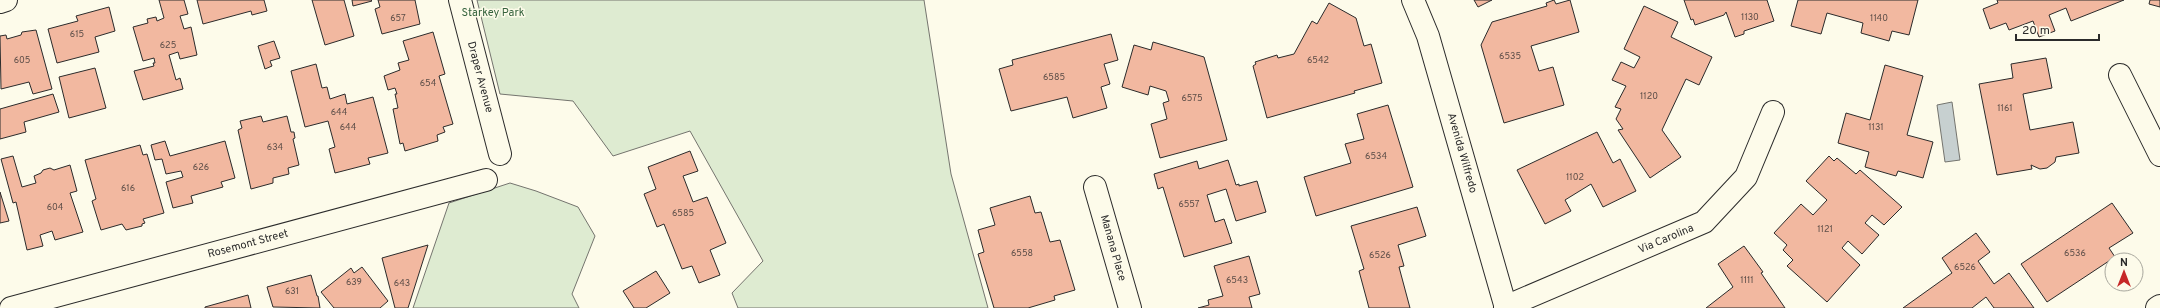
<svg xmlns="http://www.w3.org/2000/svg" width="2160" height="308" viewBox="0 0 2160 308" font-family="Overpass,sans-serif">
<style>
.green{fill:#deebd1;stroke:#74746e}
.water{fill:#c7d0d0;stroke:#74746e}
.building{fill:#f2b8a0;stroke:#2b2b2b}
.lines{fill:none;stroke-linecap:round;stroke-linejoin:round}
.minor-casing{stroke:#2b2b2b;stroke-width:24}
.minor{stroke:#fdfbea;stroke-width:22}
.labels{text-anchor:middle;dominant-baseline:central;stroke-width:3;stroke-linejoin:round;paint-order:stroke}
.number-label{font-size:9px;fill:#5d4e48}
.park-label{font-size:11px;fill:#34623c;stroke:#fdfbea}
.street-label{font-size:11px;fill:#2b2b2b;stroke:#fdfbea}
</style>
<rect width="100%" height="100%" fill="#fdfbea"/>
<g class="green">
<polygon points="477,0 924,0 951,174 988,308 738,308 732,293 763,261 690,131 613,156 573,101 500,94"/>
<polygon points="510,183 536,191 578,207 595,236 572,294 579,308 413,308 449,203"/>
</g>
<polygon class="water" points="1952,102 1960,160 1945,162 1937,105"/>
<g class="building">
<polygon points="159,0 184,0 188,14 180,16 184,29 191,27 197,55 180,59 178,52 169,55 176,80 180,78 183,89 143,100 134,71 154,66 153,63 155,63 154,58 143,61 133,27 148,23 147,19 156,17 157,21 164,18"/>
<polygon points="197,0 264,0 267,11 252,15 251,11 203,24"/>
<polygon points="312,0 344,0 354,36 325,45"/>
<polygon points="352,0 371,0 372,1 353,6"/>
<polygon points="378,0 415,0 420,24 382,34 375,9 380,7"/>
<polygon points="1474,0 1492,0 1478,7"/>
<polygon points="1554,0 1556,4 1570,0 1579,32 1531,46 1539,71 1553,67 1564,105 1504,123 1481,45 1492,22 1547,6 1546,3"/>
<polygon points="1684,0 1767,0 1774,21 1744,31 1744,34 1735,37 1726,12 1724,15 1695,25 1693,19 1691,20"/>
<polygon points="1798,0 1918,0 1909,35 1892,31 1889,41 1861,33 1863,23 1827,13 1821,34 1791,26"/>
<polygon points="1997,0 2124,0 2071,21 2066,8 2049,15 2055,31 2039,37 2033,21 2009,30 2006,23 1990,29 1983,9 1998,3"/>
<polygon points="2150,0 2160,0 2160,7 2149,4"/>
<polygon points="1329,3 1356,18 1364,46 1371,44 1382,83 1354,91 1355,93 1267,118 1253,66 1256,64 1255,62 1277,55 1278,58 1294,54 1312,21 1317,24"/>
<polygon points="1644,6 1678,22 1671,37 1712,57 1699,85 1686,79 1662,130 1681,157 1650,178 1618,130 1623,129 1616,119 1621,109 1615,107 1626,86 1612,80 1621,62 1634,68 1640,57 1624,49"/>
<polygon points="109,7 115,31 95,37 99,52 57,63 48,29 78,21 76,16"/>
<polygon points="36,30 52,89 33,94 29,82 1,89 0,36 6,35 7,39 21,35 22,32"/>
<polygon points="433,32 445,74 439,76 453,124 443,127 445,132 437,135 438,141 405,151 403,143 400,144 393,109 398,108 395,94 397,94 395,88 388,90 384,76 400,70 398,63 409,60 403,41"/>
<polygon points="1111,34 1118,60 1104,64 1110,84 1101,87 1107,108 1073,118 1067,97 1011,111 999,69 1013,65 1012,60"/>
<polygon points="274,41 280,58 270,61 272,66 265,69 258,46"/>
<polygon points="1153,42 1204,57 1227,140 1160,158 1151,124 1167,119 1163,103 1169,101 1166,91 1150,86 1148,95 1122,87 1134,45 1151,50"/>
<polygon points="2046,58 2052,88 2023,94 2030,130 2073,122 2079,153 2056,157 2055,162 2047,168 2040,169 2031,165 2032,169 1997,175 1979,84 2013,78 2011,64"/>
<polygon points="316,64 322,88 327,87 330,99 345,94 347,104 373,97 388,153 368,158 370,164 335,173 329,149 335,147 328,121 305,127 291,71"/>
<polygon points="1885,65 1923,76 1907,135 1933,142 1923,178 1898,171 1896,176 1865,167 1869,152 1838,143 1846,113 1870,120"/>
<polygon points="95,68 106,108 69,118 59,77"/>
<polygon points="53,94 59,112 24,122 26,132 0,139 0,109"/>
<polygon points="1388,105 1413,187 1316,216 1304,177 1351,163 1345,144 1364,139 1357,114"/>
<polygon points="261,116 263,122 287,116 291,132 294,132 295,138 293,139 299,165 288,168 289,174 273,178 273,183 251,189 238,130 242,128 240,121"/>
<polygon points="1597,132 1613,163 1620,159 1636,191 1603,207 1591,184 1565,200 1571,211 1545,224 1517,170"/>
<polygon points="165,141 170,156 225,141 235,178 221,182 223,187 191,196 193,203 173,208 166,182 183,177 181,171 166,174 162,159 155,160 151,145"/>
<polygon points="140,145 143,155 147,154 164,213 143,219 145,223 142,224 142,226 126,230 122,224 101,230 92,201 96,199 85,160"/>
<polygon points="690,151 698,171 683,176 693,202 707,197 726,243 710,250 720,275 699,283 692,266 682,269 664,224 657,227 644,194 656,189 648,167"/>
<polygon points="13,156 22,187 36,183 34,176 41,173 43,170 50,168 54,170 70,165 77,191 70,193 83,232 55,240 52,231 40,235 43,246 27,250 16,202 13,203 1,159"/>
<polygon points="1829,156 1834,161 1837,158 1856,174 1860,170 1902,207 1884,225 1872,215 1865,223 1879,235 1862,254 1848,241 1842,248 1860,265 1827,302 1787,266 1793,260 1783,250 1787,245 1774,233 1801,204 1813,215 1827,200 1806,181"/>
<polygon points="1228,160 1236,185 1239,184 1239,186 1257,181 1266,212 1236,221 1226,189 1207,195 1215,222 1224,219 1232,243 1184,257 1163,187 1158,189 1154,174 1197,161 1199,169"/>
<polygon points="0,192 9,221 0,223"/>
<polygon points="1030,196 1035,213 1041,212 1050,242 1060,240 1075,290 1054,296 1055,300 1028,308 994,308 978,254 984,252 978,230 995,225 990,208"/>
<polygon points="2112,203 2133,233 2109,248 2115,257 2047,302 2021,264"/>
<polygon points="1417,207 1426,236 1398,245 1404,266 1399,267 1410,308 1369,308 1359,271 1364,269 1351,226"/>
<polygon points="1976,233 1990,252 1978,261 1994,284 2009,273 2034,308 1994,308 1986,297 1972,308 1903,308 1952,273 1942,258"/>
<polygon points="428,245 408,308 395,308 382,258"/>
<polygon points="1744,246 1763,272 1761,273 1785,308 1706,308 1733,287 1718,264"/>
<polygon points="1249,256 1260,294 1249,297 1252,308 1198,308 1209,305 1208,300 1223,296 1214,266"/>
<polygon points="362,267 388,301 380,308 334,308 321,292 351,268 354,273"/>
<polygon points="656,271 670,293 646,308 634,308 623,291"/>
<polygon points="311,275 317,296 318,296 320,308 273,307 267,287"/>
<polygon points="248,295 251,308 205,308 205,307"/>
</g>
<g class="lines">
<g class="minor-casing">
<g id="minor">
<polyline points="460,0 500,154"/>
<polyline points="1413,0 1428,36 1506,308"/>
<polyline points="0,2 6,0"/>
<polyline points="2120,75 2160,155"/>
<polyline points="1095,187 1130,308"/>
<polyline points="1505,307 1704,222 1746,177 1773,112"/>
<polyline points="11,308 486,180"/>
<polyline points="2157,308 2160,306"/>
</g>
</g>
<use href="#minor" class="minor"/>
</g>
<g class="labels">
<g class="number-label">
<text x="1750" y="17">1130</text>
<text x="398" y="18">657</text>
<text x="1879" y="18">1140</text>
<text x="77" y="34">615</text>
<text x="168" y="45">625</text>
<text x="1510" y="56">6535</text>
<text x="22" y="60">605</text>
<text x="1318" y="60">6542</text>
<text x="1054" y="77">6585</text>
<text x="428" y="83">654</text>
<text x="1649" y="96">1120</text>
<text x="1192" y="98">6575</text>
<text x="2005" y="108">1161</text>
<text x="339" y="112">644</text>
<text x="348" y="127">644</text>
<text x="1876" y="127">1131</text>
<text x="275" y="147">634</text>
<text x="1376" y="156">6534</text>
<text x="201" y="167">626</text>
<text x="1575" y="177">1102</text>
<text x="128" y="188">616</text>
<text x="1189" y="204">6557</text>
<text x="55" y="207">604</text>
<text x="683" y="213">6585</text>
<text x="1825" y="229">1121</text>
<text x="1022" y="253">6558</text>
<text x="2075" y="253">6536</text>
<text x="1380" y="255">6526</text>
<text x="1965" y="267">6526</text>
<text x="1237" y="280">6543</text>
<text x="1747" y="280">1111</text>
<text x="354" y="282">639</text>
<text x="402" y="283">643</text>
<text x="292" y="291">631</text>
</g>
<g class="park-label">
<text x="493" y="13">Starkey Park</text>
</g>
<g class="street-label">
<text transform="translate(480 77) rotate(75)">Draper Avenue</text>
<text transform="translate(1462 153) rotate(74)">Avenida Wilfredo</text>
<text transform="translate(1666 239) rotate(-23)">Via Carolina</text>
<text transform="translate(248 244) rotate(-15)">Rosemont Street</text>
<text transform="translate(1113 248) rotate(74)">Manana Place</text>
</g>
</g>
<g transform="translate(2124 272)"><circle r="19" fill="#fdfbea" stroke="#a9a89e"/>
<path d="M0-3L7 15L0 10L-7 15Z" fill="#c62828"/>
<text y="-6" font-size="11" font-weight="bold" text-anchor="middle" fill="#2b2b2b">N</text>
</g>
<path d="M2016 34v6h83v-6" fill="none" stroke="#2b2b2b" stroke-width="2"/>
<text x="2022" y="34" font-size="12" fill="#2b2b2b" stroke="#fdfbea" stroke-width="3" paint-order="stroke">20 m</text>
</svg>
